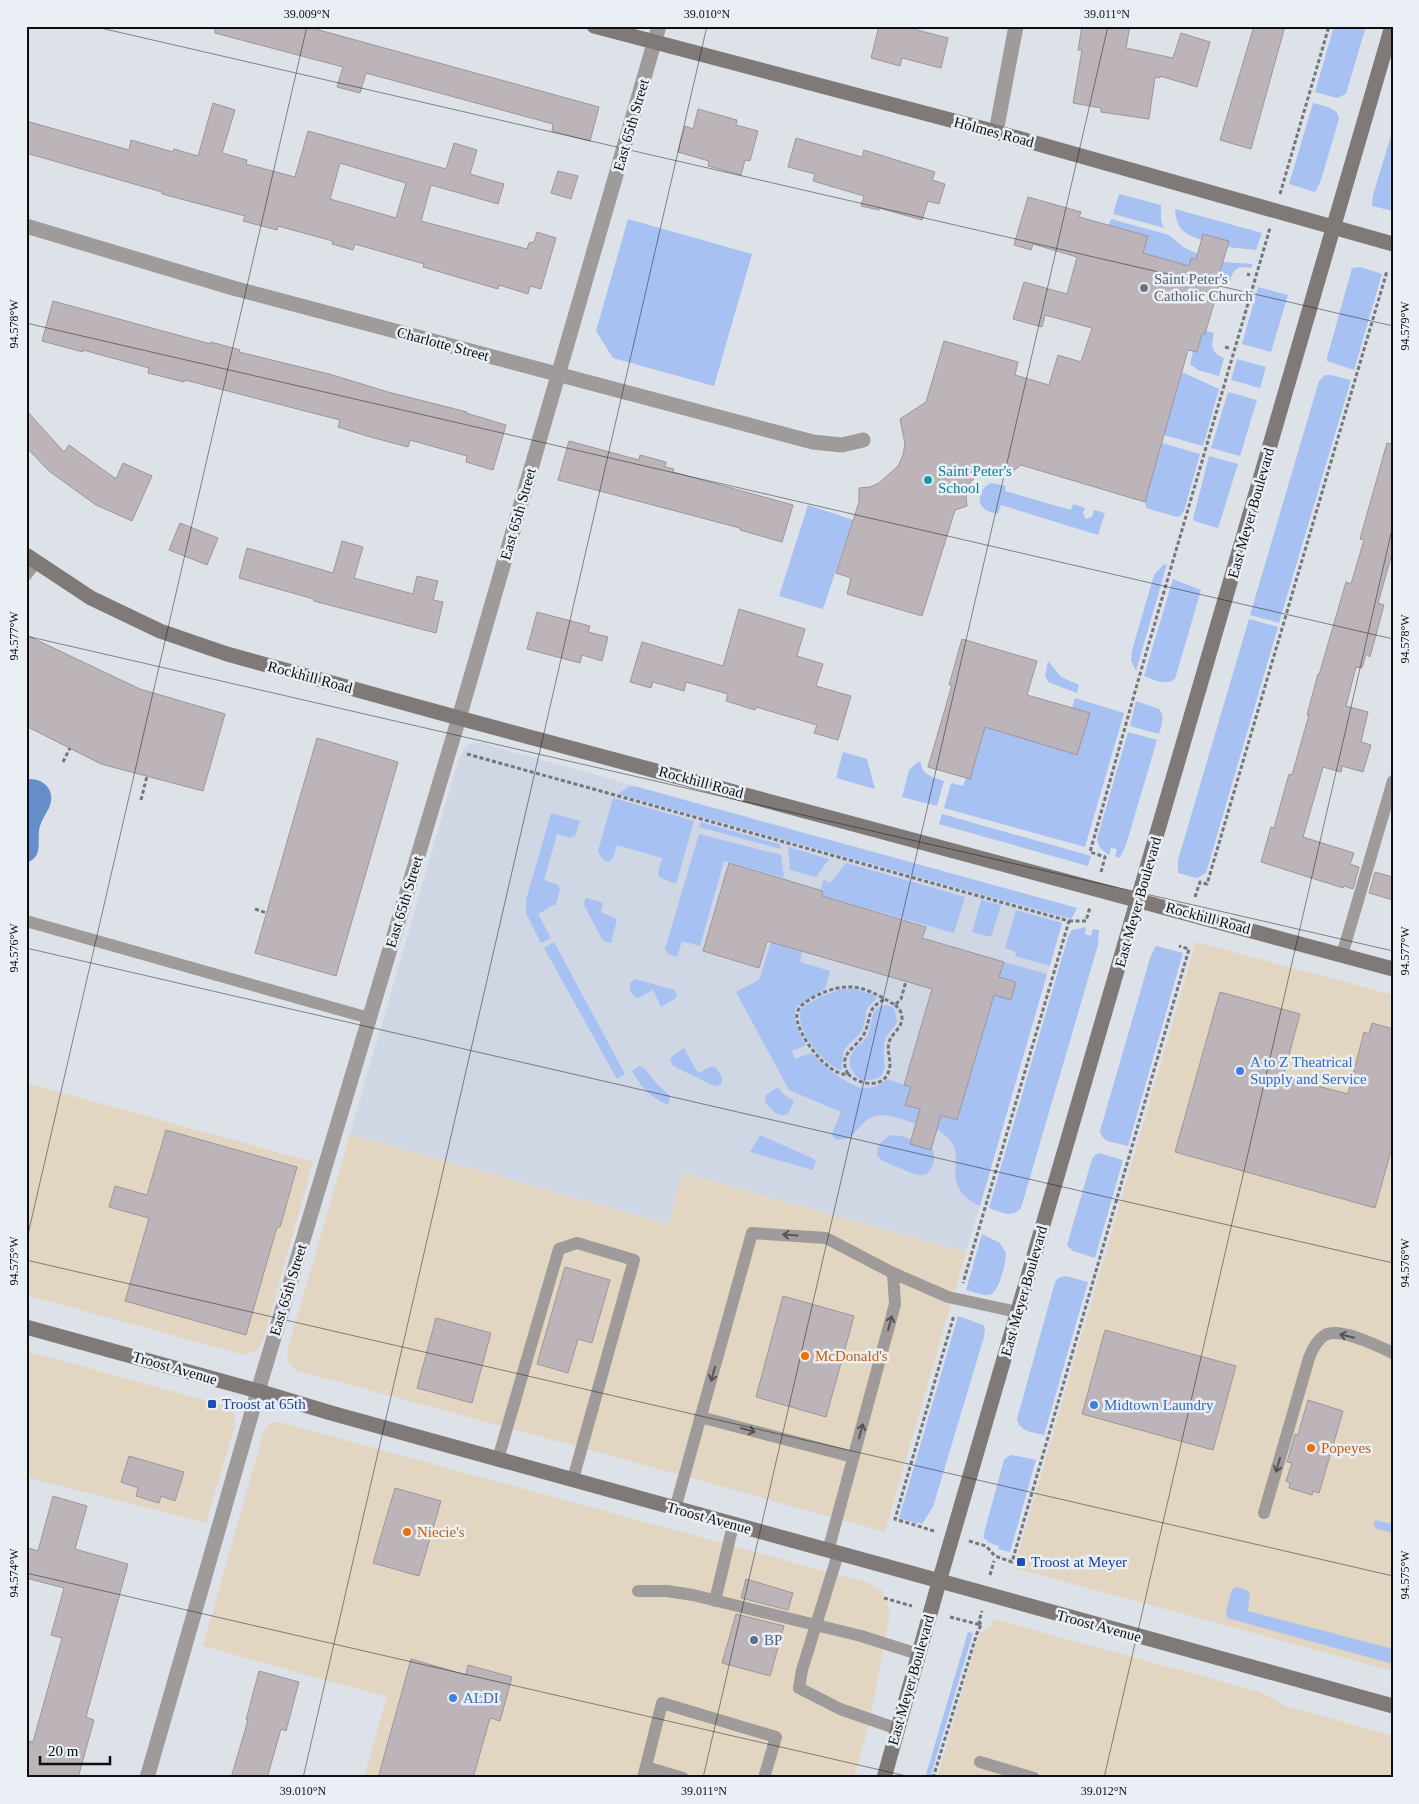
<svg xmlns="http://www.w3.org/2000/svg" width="1419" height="1804" viewBox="0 0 1419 1804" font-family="Georgia,serif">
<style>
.commercial{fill:#e2d5c1}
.built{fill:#cfd6e4}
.green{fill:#a8c1f3}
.water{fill:#668eca}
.building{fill:#bcb4b8;stroke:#9d9599;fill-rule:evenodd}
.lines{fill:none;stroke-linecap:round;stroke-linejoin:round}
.path{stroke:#73767a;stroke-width:3;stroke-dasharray:4 2.5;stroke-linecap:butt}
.lane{stroke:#9f9b9a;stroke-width:12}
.street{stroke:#9f9b9a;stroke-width:15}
.secondary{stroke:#7f7977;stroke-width:15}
.oneway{stroke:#565455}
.ticks{fill:none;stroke:#0c0e10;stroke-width:1;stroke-opacity:0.45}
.worship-dot{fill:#6b7280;stroke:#eaeef5;stroke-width:2}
.culture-dot{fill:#0f9aa8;stroke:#eaeef5;stroke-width:2}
.shop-dot{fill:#3f7fe0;stroke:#eaeef5;stroke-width:2}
.food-dot{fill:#e8710a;stroke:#eaeef5;stroke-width:2}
.transit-dot{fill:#1a4fb4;stroke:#eaeef5;stroke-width:2}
.service-dot{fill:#5c6f8a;stroke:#eaeef5;stroke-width:2}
.labels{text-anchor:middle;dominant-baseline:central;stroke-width:5;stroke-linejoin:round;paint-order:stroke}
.street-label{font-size:15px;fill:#0c0e10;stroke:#eaeef5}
.worship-label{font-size:15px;fill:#5b616d;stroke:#eaeef5;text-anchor:start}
.culture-label{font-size:15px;fill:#0d838f;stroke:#eaeef5;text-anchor:start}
.shop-label{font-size:15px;fill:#366cbe;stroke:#eaeef5;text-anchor:start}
.food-label{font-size:15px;fill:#c56008;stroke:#eaeef5;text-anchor:start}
.transit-label{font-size:15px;fill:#164399;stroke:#eaeef5;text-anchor:start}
.service-label{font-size:15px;fill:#4e5e75;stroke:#eaeef5;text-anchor:start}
.neatline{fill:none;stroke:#0c0e10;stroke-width:2}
.ticks-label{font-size:12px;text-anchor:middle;fill:#0c0e10}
</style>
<rect width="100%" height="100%" fill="#dde1e8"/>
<g class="commercial">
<polygon points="1196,942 1393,995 1393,1671 1014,1568"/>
<polygon points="26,1083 313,1162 263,1340 257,1350 245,1355 26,1295"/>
<polygon points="350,1134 668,1224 682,1173 966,1252 885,1532 605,1454 295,1370 289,1362 287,1352"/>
<polygon points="26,1351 229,1407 235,1414 234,1428 206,1523 26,1477"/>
<polygon points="279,1422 868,1583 882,1590 890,1613 869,1724 854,1778 364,1778 387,1697 203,1646 264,1431 270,1423"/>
<polygon points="993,1619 1260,1692 1286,1706 1393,1736 1393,1778 937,1778 979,1634 991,1627"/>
</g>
<polygon class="built" points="481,743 1077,908 1071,919 1064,917 1062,923 966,1252 683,1173 668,1224 350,1134 459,758 465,748 470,744"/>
<g class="green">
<polygon points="1334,26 1366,26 1346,94 1337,98 1315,92"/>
<path d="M1313,103c10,3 25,4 26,16l-19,64 -5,9 -26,-8z"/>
<polygon points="1393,129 1393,211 1372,206 1373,195"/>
<polygon points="1119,194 1161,205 1161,221 1164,228 1113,214"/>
<path d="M1175,209l87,24 -6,17 -29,-3 1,-6 -24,-7 -2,6c-18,-6 -26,-11 -27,-31z"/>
<polygon points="628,219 752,254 714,386 613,358 596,331"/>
<polygon points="1111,219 1169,235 1183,247 1198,254 1196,260 1191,259 1189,266 1143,253 1148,236 1113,226 1106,233"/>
<path d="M1223,262l30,2 -2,4c-13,-3 -18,1 -21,13l-9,-2 1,-3 -3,-1z"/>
<polygon points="1360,267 1382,274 1354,370 1327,361 1327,358 1352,268"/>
<polygon points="1258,287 1288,295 1271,352 1242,344"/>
<path d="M1206,331l8,2c-3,13 -3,20 10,25l-5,18 -21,-6 -8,-6 3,-13h4l5,-17h3z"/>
<polygon points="1237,359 1266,367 1260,388 1231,380"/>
<polygon points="1182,372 1219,389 1203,446 1164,435"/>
<polygon points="1325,375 1330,375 1351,380 1279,623 1250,615 1319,381"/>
<polygon points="1228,392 1257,400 1240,456 1211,448"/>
<polygon points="1162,443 1200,454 1184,511 1180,516 1177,517 1146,508 1145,502"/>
<polygon points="1209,456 1238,464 1218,528 1194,521 1193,519"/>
<path d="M991,483l15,3 -1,5 66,19 2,-6 12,4 -2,5 3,6 6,-2 2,-7 11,3 -7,22 -97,-30 -3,9c-4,-1 -9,-2 -12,-4 -12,-8 -5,-23 5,-27z"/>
<polygon points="808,505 853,520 823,609 779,596"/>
<polygon points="1167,564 1136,671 1131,661 1132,650 1154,575 1163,565"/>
<path d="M1173,579l28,11 -26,89c-10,7 -20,1 -31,-3z"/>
<polygon points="1249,619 1278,627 1206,873 1197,878 1178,873 1178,860"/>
<polygon points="1048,661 1061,677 1079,685 1077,693 1048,682 1045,675"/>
<polygon points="1075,698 1124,713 1085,847 944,808 951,783 963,786 966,778 970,779 985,727 1077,755 1089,713 1072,708"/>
<path d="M1136,701l23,8c7,8 2,16 0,25l-29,-8z"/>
<path d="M1128,732l29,8 -31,105 -6,13 -5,-2 2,-7 -6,-1 -2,7c-7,-5 -11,-8 -12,-16z"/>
<polygon points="843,752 867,759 875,789 836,778"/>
<path d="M918,762h3c0,13 12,15 23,19l-7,25 -35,-9 7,-27z"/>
<polygon points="630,786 637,787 1077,908 1071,919 618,794"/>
<path d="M613,798l81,23 -18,63 -17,-7 -1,-4 4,-15 -45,-13 -4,13 -4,4c-6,-1 -9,-6 -11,-11z"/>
<polygon points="551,813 580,821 575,836 569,838 557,834 544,880 558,885 560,890 556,904 538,914 551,938 541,943 526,913 526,900"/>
<polygon points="942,814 1091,856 1088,866 939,824"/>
<polygon points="701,822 779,844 781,849 699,827"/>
<polygon points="699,834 781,855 784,878 724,861 700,946 682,941 677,957 668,954 665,949"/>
<polygon points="788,847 789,847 829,859 816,877 790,870"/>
<polygon points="846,863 965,897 954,933 822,896 824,890 821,889 824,879 830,883"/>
<polygon points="587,898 603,903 601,912 617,919 611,943 603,941 584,905 585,899"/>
<polygon points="981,900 1001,905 991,937 972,932"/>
<polygon points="1016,910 1062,923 1050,966 1015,956 1016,952 1005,948"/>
<path d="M1086,927l-1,7 6,2 2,-7 6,1 -1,15 -77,263c-9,11 -20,4 -32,0l79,-271 4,-7z"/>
<polygon points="554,942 625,1074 617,1079 544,948"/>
<path d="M771,942l31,9 -2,11 30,9 -5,18 -29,18c-4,14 3,26 10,38l-14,6 3,8 16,-6c12,12 38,35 55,35 9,0 15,-4 21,-9l24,8 -5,18 14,4 -4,15c-15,-5 -36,-15 -50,-3 -6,4 -11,12 -16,17l-13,2 -4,-3 -1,-4 9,-21 -52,-22 -53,-98 23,-12z"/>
<path d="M1156,946l27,7 -55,193c-11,-3 -26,-3 -28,-15l51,-176z"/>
<path d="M1004,962l43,12 -67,232c-50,-25 -1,-53 -43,-76l4,-15 16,4 37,-124 17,5 5,-18 -17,-5z"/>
<polygon points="635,979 674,990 677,995 676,998 661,1007 653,990 638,998 634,996 630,991 630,983"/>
<path d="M843,989h12l20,6 1,5c-15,9 -7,16 -14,30 -3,6 -8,9 -13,14 -8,7 -6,17 -7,26h-3c-17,-8 -45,-40 -38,-61 12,-10 27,-16 42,-20z"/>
<path d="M886,1005l8,3 3,13c-2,8 -10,11 -12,19 -6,17 12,42 -23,40 -11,-6 -17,-18 -8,-30 4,-5 10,-8 13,-14 8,-14 0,-28 19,-31z"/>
<polygon points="684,1048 698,1073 711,1067 715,1067 722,1077 722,1083 717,1086 714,1086 673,1066 670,1061 672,1056"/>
<path d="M639,1066l6,3 11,14 13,12 1,4 -2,6c-18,-8 -27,-18 -36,-34z"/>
<path d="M778,1087l5,7 11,7 -6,13c-10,4 -17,-5 -23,-12l1,-7z"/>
<polygon points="760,1135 812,1158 816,1161 813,1170 750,1152"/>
<path d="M892,1135l9,1 28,10c5,4 5,8 5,14 -4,23 -21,14 -34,8 -8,-3 -16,-6 -22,-11 -3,-11 5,-18 14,-22z"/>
<polygon points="1099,1153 1123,1160 1095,1258 1073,1251 1067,1245 1092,1159 1095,1155"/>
<path d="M982,1234l18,9 6,10c0,9 -7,41 -17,42 -7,1 -17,-4 -23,-5z"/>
<path d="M1066,1276l22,6 -44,153c-11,-3 -25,-3 -27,-16l38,-137 3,-4z"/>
<polygon points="958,1316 983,1325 985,1328 984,1337 933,1507 922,1524 918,1522 917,1524 899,1518"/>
<polygon points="1012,1455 1036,1460 1010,1552 998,1549 999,1546 987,1542 987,1540 984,1539 984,1533 1004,1460 1007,1457"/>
<polygon points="1393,1516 1393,1533 1377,1529 1373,1525 1376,1520 1390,1524"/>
<polygon points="1237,1587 1247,1590 1250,1594 1248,1611 1393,1649 1393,1664 1227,1618 1226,1611 1232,1589"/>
<polygon points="968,1632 973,1633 930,1778 925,1778"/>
</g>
<path class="water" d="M29,779c17,0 27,13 20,29 -3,6 -7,11 -9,18 -4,13 5,31 -14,37v-83z"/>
<g class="building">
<polygon points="215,26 320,26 319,30 599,107 590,141 552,131 553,124 366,73 360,93 337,87 343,67 215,33"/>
<polygon points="879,26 918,26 917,30 948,38 941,68 902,58 900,66 871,58"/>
<polygon points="1082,26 1130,26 1126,48 1173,58 1181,33 1210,42 1197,87 1160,76 1160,78 1155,77 1149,119 1101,112 1101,108 1073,103 1082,50 1078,50"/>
<polygon points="1254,26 1285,26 1251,149 1220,140"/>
<path d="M213,103l22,7 -13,43 25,7 -1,4 49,13 13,-46 138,38 8,-26 23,7 -7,24 34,10 -6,20 -67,-19 -10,36 106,28 2,-6 5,-1 3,-10 19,6 -15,51 -11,-3 -2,8 -29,-9 -1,4 -75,-22 1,-3 -69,-20 -2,6 -21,-6 1,-3 -55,-15 -1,4 -34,-9 2,-5 -83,-22v-2l-136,-39v-32l103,29 2,-10 42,12 1,-3 24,7zM340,163l66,20 -10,35 -66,-19z"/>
<polygon points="698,109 737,120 736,125 758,131 750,161 745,160 741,175 708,166 709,161 678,152 685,126 693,129"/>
<polygon points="796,138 862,157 864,150 935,172 932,180 945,184 939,204 928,201 922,220 879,208 879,210 861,206 864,196 813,181 815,174 788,167"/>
<polygon points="558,171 578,176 571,199 551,193"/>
<polygon points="1028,197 1081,212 1079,217 1148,236 1143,253 1189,266 1191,258 1196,260 1203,234 1229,241 1219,275 1222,276 1205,334 1202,334 1197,352 1188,350 1145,502 1021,465 1010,473 989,469 978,474 969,484 966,497 967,506 955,510 922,616 847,594 851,578 836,573 859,502 859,488 870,487 879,483 898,466 903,455 905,444 900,419 926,402 944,341 1018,362 1015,375 1049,385 1058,355 1081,362 1092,328 1045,315 1042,327 1013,319 1024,282 1067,294 1077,257 1033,244 1031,250 1014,245"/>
<polygon points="53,301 159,330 211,344 211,342 240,350 239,352 329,374 388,392 467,412 466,413 506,425 493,470 466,462 467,456 410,440 408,447 367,436 338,427 340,420 185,380 184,382 148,373 149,368 83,350 83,352 42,341"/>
<polygon points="26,410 64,452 69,445 116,479 123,463 152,476 132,521 96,505 49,471 26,447"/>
<polygon points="569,441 639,460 640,455 666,462 665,467 674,469 673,472 793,505 782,542 740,530 740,528 558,480"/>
<polygon points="1387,443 1393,444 1393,550 1378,603 1384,605 1370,657 1366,654 1362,668 1356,667 1346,706 1368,712 1361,742 1371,745 1363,772 1342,766 1341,772 1323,767 1303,837 1354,853 1350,864 1359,867 1353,889 1344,886 1343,888 1261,862 1271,827 1274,828 1289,774 1292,775 1309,715 1307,715 1318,674 1319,675 1346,582 1351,584 1364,540 1360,539"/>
<polygon points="180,523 218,538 207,565 169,550"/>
<polygon points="342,541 363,547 354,578 413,594 417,576 438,581 433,600 443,602 436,633 314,601 314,599 239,578 247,548 333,573"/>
<polygon points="739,609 805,629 797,656 823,664 816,686 851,696 838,740 814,733 817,725 756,707 755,710 726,701 728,694 686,682 684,691 653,682 651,688 630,682 642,642 723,666"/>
<polygon points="537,612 590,626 588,632 608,637 602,661 582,655 580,663 527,649"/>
<polygon points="26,635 140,689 225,714 203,791 101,764 26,726"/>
<polygon points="962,639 1037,661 1027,695 1090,713 1077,755 985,727 970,779 928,767 952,685 949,685"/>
<polygon points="317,738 398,762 336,976 255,953"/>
<polygon points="729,863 823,891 822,896 926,927 922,938 1004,962 999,977 1016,982 1011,1000 994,995 957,1120 941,1115 931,1150 910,1144 920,1109 905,1105 911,1087 904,1085 932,989 767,941 759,968 703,951"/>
<polygon points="1375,872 1393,877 1393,900 1369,893"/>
<polygon points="1220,992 1300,1014 1283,1077 1348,1094 1364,1032 1369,1034 1372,1023 1393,1029 1393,1144 1375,1208 1175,1152"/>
<polygon points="166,1130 297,1167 280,1227 277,1227 246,1335 125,1301 149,1218 109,1207 115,1186 147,1195"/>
<polygon points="565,1267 610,1280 592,1343 578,1339 568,1373 537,1364"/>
<polygon points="783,1296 854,1316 826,1417 756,1397"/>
<polygon points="436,1318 491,1333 472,1403 417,1388"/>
<polygon points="1105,1330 1236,1366 1213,1450 1082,1414"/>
<polygon points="1308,1400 1343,1411 1319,1493 1313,1491 1312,1495 1289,1488 1290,1483 1286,1481 1292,1463 1287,1462 1295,1434 1298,1435"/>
<polygon points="129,1456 184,1472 175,1501 161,1496 159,1503 136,1496 138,1488 121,1482"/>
<polygon points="395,1488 441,1501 419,1576 373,1563"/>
<polygon points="53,1496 87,1506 75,1549 128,1564 86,1717 94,1720 78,1778 26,1778 26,1756 30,1741 33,1742 62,1638 51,1635 64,1588 26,1578 26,1547 38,1551"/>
<polygon points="746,1579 793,1593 788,1610 741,1598"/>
<polygon points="736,1614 784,1626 770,1676 722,1663"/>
<polygon points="411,1659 466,1675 468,1665 512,1677 500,1721 490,1718 473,1778 378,1778"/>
<polygon points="259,1671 299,1682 286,1731 281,1729 267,1778 231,1778 248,1720 246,1720"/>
</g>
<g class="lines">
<g class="path">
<polyline points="1280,194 1329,26"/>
<polyline points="1247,274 1250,275"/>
<polyline points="1225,347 1229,348"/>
<polyline points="467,754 1069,921 963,1283"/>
<polyline points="63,762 70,748"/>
<polyline points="141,800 147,776"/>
<polyline points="1101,872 1105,857 1090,852 1140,674 1270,228"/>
<polyline points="1195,897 1200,882 1207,884 1387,271"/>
<polyline points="255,909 267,913"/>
<polyline points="1069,921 1086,921 1090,907"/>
<path d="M895,1005c4,3 7,7 7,13 0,10 -10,15 -13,24 -2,8 1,15 1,23 -2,24 -28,22 -42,9 -19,4 -54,-42 -51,-60 1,-8 9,-12 15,-16 34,-18 51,-13 83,7l6,-6 5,-18"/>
<path d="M848,1074c-11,-21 8,-25 16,-40 8,-16 1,-25 21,-35"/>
<polyline points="934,1531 895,1519 954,1315"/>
<polyline points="969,1541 986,1546 995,1556 1012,1562 1189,949 1179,946"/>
<polyline points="990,1575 994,1561"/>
<polyline points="884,1598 912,1606"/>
<polyline points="950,1617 981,1625 979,1621 982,1611"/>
<polyline points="933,1778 977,1633 981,1625"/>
</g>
<g class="lane">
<polyline points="26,575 36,562"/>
<polyline points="26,921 369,1018"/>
<polyline points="1342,955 1393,781"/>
<polyline points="893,1273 948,1297 1017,1312"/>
<polyline points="700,1417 853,1457"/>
<polyline points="498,1459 559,1249 577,1243 634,1260 573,1479"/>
<polyline points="675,1509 752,1233 826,1238 893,1273 895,1304 828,1551"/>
<path d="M1264,1513l45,-155c3,-8 8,-18 16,-23 15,-8 53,11 68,18"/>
<polyline points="838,1554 802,1670 799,1688 840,1709 898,1729"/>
<polyline points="638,1591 667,1591 693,1595 861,1636 918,1654"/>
<polyline points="715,1601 733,1525"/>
<polyline points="980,1762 1034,1778"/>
<polyline points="646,1767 683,1778"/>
<polyline points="643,1778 662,1703 776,1737 764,1778"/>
</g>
<g class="street">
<polyline points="996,132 1016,26"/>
<polyline points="26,226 233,288 813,442 842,445 863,440"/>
<polyline points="147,1778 258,1391 459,718 659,26"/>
</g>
<g class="secondary">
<polyline points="594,26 996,132 1393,244"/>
<polyline points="26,555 91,598 160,631 227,654 459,718 1393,969"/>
<polyline points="26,1327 258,1391 331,1413 1393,1706"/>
<polyline points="884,1778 939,1582 1392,26"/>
</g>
</g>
<defs><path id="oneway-shaft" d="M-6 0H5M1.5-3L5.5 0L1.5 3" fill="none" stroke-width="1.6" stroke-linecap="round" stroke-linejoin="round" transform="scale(1.25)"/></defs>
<g class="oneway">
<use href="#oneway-shaft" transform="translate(790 1235) rotate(-176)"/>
<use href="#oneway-shaft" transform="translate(890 1323) rotate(-75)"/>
<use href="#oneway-shaft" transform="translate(1347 1336) rotate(-167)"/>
<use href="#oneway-shaft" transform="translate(713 1374) rotate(106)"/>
<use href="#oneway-shaft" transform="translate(748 1430) rotate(15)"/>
<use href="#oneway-shaft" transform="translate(861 1431) rotate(-75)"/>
<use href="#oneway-shaft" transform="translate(1278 1465) rotate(106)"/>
</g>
<path class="ticks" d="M92,26l1301,300M26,323l1367,316M26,636l1367,315M26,948l1367,315M26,1243l281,-1217M26,1260l1367,316M26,1573l889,205M303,1778l404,-1752M703,1778l405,-1752M1104,1778l289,-1253"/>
<circle class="worship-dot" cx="1144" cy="288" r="5"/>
<circle class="culture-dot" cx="928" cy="480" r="5"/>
<g class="shop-dot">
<circle cx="1240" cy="1071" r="5"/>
<circle cx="1094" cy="1405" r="5"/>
<circle cx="453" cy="1698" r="5"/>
</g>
<g class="food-dot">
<circle cx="805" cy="1356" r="5"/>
<circle cx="1311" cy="1448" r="5"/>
<circle cx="407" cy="1532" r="5"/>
</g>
<g class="transit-dot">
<rect x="207" y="1399" width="10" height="10" rx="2.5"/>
<rect x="1016" y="1557" width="10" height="10" rx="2.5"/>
</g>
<circle class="service-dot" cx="754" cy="1640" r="5"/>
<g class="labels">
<g class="street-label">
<text transform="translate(631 125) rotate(-74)">East 65th Street</text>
<text transform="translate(994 132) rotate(15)">Holmes Road</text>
<text transform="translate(443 344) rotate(15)">Charlotte Street</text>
<text transform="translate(1251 513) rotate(-74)">East Meyer Boulevard</text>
<text transform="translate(518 514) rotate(-74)">East 65th Street</text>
<text transform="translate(310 677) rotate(15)">Rockhill Road</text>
<text transform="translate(701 782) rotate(15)">Rockhill Road</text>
<text transform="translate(404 902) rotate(-73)">East 65th Street</text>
<text transform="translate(1138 902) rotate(-74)">East Meyer Boulevard</text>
<text transform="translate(1208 918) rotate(15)">Rockhill Road</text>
<text transform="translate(288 1290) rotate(-73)">East 65th Street</text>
<text transform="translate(1024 1291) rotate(-74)">East Meyer Boulevard</text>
<text transform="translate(175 1368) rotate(16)">Troost Avenue</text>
<text transform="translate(709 1518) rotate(15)">Troost Avenue</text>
<text transform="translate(1099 1626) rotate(15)">Troost Avenue</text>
<text transform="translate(911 1680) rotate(-74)">East Meyer Boulevard</text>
</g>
<g class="worship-label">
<text x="1154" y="279">Saint Peter's<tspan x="1154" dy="17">Catholic Church</tspan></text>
</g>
<g class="culture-label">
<text x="938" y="471">Saint Peter's<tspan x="938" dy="17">School</tspan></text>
</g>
<g class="shop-label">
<text x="1250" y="1062">A to Z Theatrical<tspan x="1250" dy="17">Supply and Service</tspan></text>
<text x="1104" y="1405">Midtown Laundry</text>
<text x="463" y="1698">ALDI</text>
</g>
<g class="food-label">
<text x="815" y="1356">McDonald's</text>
<text x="1321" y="1448">Popeyes</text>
<text x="417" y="1532">Niecie's</text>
</g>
<g class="transit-label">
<text x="222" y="1404">Troost at 65th</text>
<text x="1031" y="1562">Troost at Meyer</text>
</g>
<g class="service-label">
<text x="764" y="1640">BP</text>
</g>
</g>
<rect width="1419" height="1804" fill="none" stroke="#eaeef5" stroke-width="55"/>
<path d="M40 1756v8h70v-8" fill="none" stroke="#0c0e10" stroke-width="2.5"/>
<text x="48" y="1756" font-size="15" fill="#0c0e10" stroke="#eaeef5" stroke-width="4" paint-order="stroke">20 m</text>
<rect x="28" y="28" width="1364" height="1748" class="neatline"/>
<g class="ticks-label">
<text x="307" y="18">39.009°N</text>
<text x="707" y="18">39.010°N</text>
<text x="1107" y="18">39.011°N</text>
<text transform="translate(14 324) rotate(-90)" y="4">94.578°W</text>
<text transform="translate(1405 326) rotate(-90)" y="4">94.579°W</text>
<text transform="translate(14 636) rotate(-90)" y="4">94.577°W</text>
<text transform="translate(1405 639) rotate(-90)" y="4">94.578°W</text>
<text transform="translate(14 948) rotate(-90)" y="4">94.576°W</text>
<text transform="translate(1405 951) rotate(-90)" y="4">94.577°W</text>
<text transform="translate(14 1261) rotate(-90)" y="4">94.575°W</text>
<text transform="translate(1405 1263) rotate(-90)" y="4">94.576°W</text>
<text transform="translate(14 1573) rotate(-90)" y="4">94.574°W</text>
<text transform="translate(1405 1575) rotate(-90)" y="4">94.575°W</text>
<text x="303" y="1795">39.010°N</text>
<text x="704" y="1795">39.011°N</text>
<text x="1104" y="1795">39.012°N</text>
</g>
</svg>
